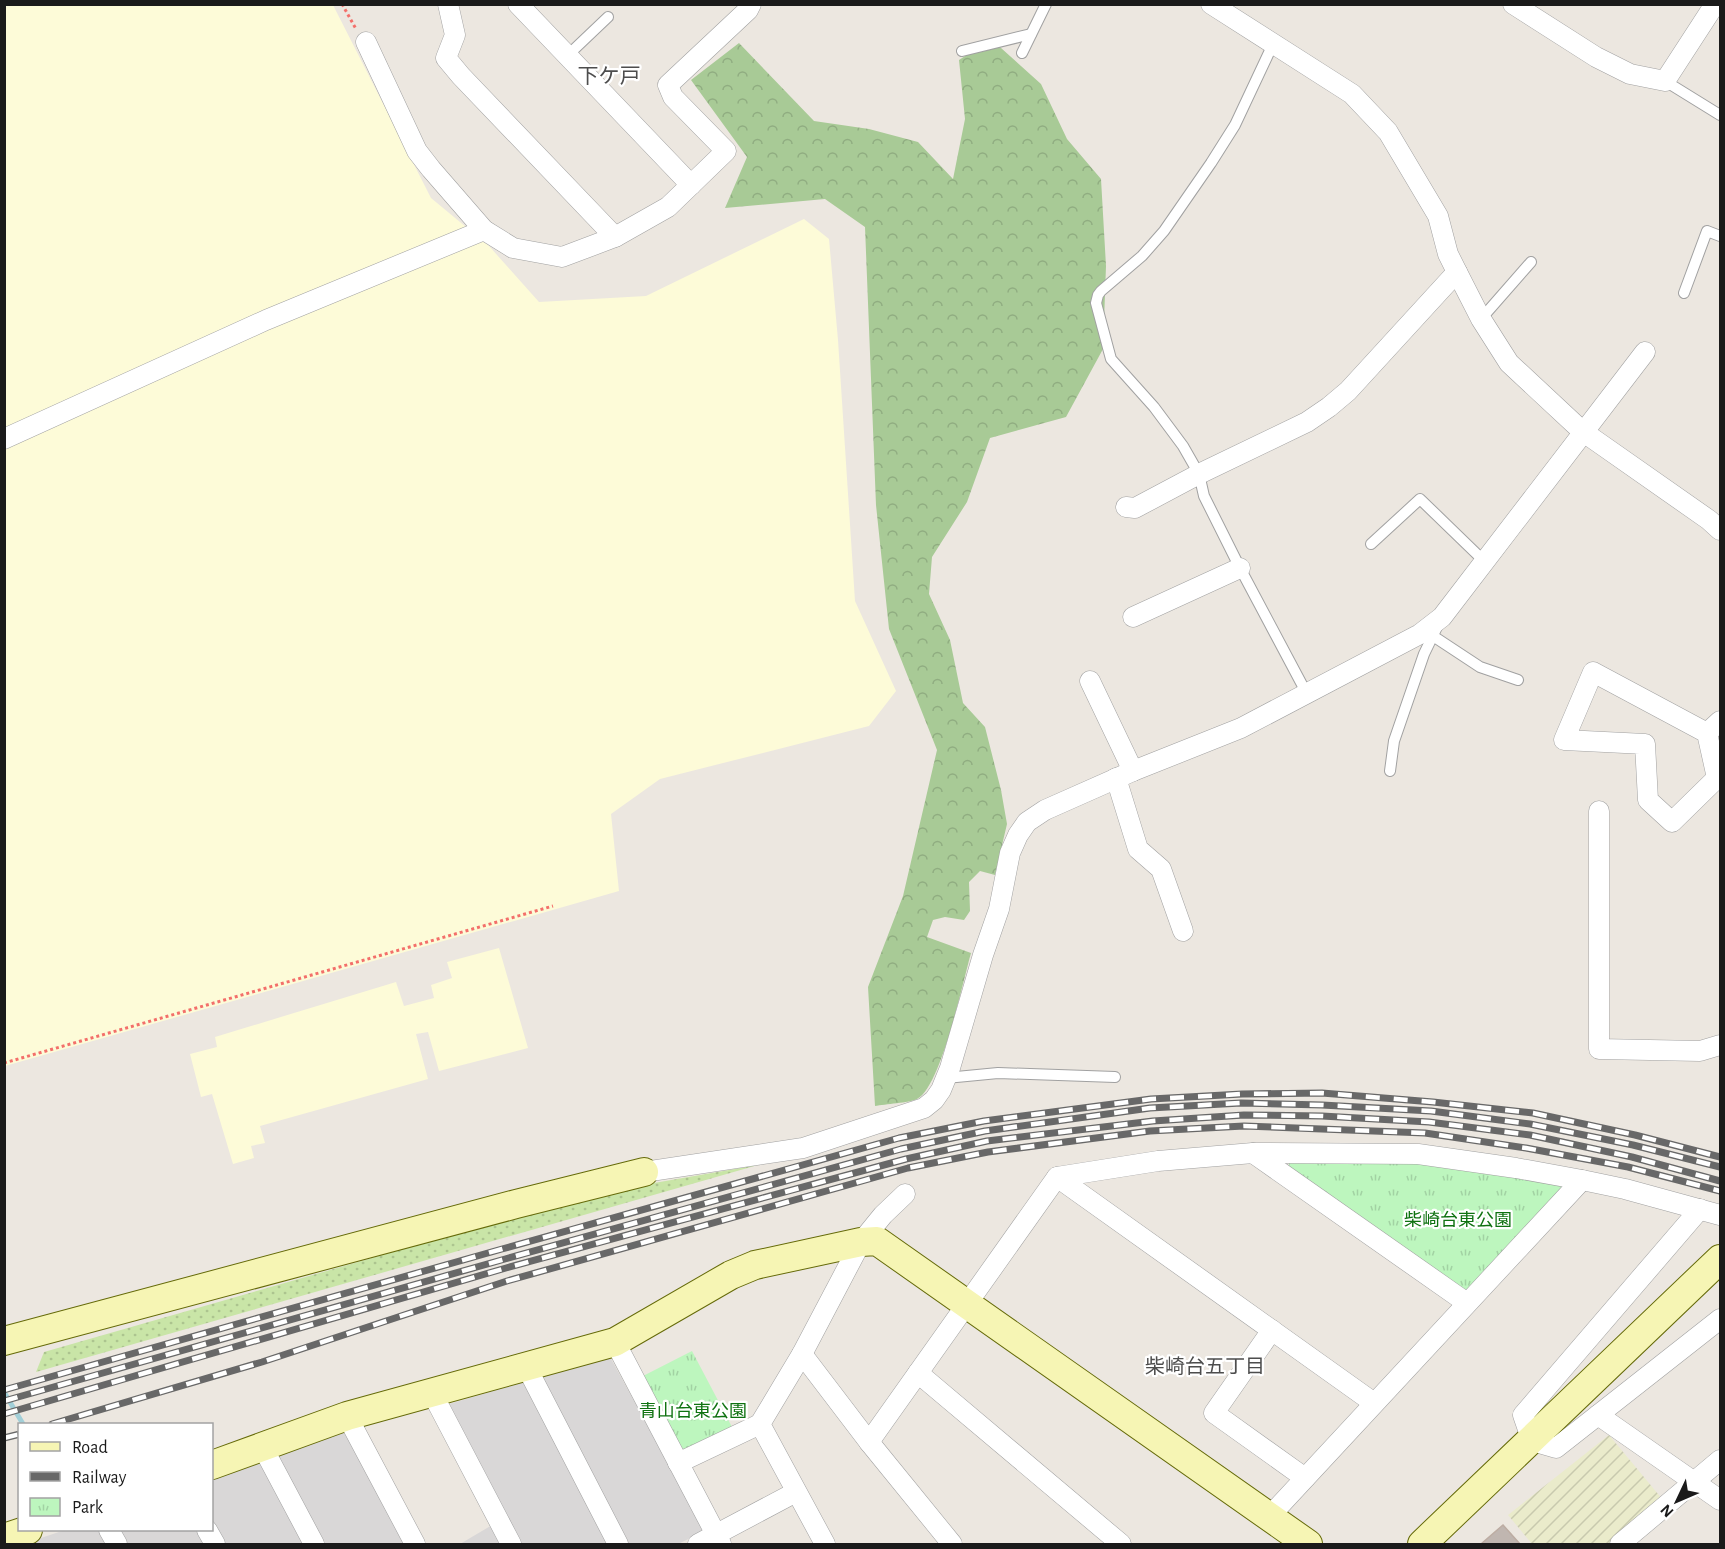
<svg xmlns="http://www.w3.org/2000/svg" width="1725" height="1549" viewBox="0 0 1725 1549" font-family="'Alegreya Sans','Noto Sans JP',sans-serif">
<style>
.residential{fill:#d9d7d7}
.education{fill:#fdfbd8}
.farmland{fill:url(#farmland-furrows)}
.grass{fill:url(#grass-dots)}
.forest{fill:url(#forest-crowns)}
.park{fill:url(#park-tufts)}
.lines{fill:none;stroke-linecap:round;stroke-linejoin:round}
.stream{stroke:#a2cfd8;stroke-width:5}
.building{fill:#c0b6b0;stroke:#bdada3;stroke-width:1.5}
.lane-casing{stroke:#a1a1a1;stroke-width:12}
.street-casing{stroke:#a1a1a1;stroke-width:21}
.secondary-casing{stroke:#656a09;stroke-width:30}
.path{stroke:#f36f6a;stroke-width:3;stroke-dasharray:3 3;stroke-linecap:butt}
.lane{stroke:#fff;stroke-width:10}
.street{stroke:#fff;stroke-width:20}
.secondary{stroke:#f6f5b4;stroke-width:28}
.rail-casing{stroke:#686868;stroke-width:7}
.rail{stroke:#fff;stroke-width:4.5;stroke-dasharray:14;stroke-linecap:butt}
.labels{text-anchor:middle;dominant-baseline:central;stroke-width:4.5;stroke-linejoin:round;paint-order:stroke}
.park-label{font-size:18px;fill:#0f7211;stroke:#fff}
.neighbourhood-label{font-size:20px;fill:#4d4d4d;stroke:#fff}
.quarter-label{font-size:21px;fill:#4d4d4d;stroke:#fff}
</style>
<defs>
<pattern id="farmland-furrows" width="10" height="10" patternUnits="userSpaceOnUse" patternTransform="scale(1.5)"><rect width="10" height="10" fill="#eaebcb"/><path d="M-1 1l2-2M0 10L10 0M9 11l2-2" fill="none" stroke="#c8c9ae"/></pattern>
<pattern id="grass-dots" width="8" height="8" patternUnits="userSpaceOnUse" patternTransform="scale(1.5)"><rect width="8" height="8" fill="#c9e5a7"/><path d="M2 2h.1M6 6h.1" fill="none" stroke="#acc48f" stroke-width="1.8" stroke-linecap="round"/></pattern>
<pattern id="forest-crowns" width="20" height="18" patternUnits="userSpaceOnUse" patternTransform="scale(1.5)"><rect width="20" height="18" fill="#a8ca96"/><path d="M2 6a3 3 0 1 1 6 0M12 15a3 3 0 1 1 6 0" fill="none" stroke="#90ad81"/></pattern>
<pattern id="park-tufts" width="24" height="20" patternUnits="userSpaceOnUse" patternTransform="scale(1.5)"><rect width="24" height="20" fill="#bdf6be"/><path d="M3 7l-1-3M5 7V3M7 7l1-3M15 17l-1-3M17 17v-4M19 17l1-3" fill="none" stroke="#a2d2a3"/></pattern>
</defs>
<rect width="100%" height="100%" fill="#ece7e0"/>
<g class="residential">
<polygon points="610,1357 705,1531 678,1544 460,1544 504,1518 449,1404"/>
<polygon points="343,1429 405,1544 30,1544 29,1542 65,1530 212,1530 212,1477"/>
</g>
<g class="education">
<polygon points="5,5 333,5 431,198 489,246 539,302 646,296 804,219 829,239 838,340 855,601 896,691 869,726 660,779 611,814 619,891 5,1066"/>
<polygon points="499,948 528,1048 439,1071 428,1032 416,1034 428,1079 260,1126 265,1143 251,1146 254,1158 233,1164 212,1094 201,1097 190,1054 217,1047 215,1037 396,982 404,1006 434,998 431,985 452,978 447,962"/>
</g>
<polygon class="farmland" points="1609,1435 1663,1500 1609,1544 1532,1544 1508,1515"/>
<polygon class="grass" points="758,1165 36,1372 44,1352 602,1192"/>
<path class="forest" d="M991,39l50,45 26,55 34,40 5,87 -3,83 -37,68 -76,21 -23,64 -35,55 -3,37 21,46 13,63 22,24 16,63 6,34 -12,51 -15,-4 -11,11 1,29 -6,9 -19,-3 -12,3 -6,17 44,16c-8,28 -30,134 -54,146 -8,4 -32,5 -42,7l-7,-119 35,-91 34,-146 -48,-121 -13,-124 -11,-278 -40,-28 -100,9 22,-51 -56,-77 48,-37 75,78 55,8 49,13 35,37 12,-60 -6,-59z"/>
<g class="park">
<polygon points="1390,1161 1460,1166 1570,1184 1468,1294 1289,1172 1289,1162"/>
<polygon points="692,1351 732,1427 688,1450 680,1448 643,1376"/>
</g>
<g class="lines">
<polyline class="stream" points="4,1392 23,1424"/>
</g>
<polygon class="building" points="1503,1525 1520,1544 1481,1544"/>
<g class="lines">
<g class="lane-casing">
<g id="lane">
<polyline points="1273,44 1235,125 1211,163 1164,231 1142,256 1101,291 1098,295 1096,303 1111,359 1154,407 1183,446 1199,474 1204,496 1240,568 1307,694"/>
<polyline points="962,51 1031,34"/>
<polyline points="1022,53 1046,4"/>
<polyline points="567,56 608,17"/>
<polyline points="1665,81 1720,115"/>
<polyline points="1684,293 1707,231 1720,236"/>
<polyline points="1481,319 1531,262"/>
<polyline points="1371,544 1420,499 1484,561"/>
<polyline points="1433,636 1480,667 1518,680"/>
<polyline points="1390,771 1394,741 1424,654 1438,625"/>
<polyline points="946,1078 998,1073 1115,1077"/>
</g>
</g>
<g class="street-casing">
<g id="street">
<polyline points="448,4 455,35 446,58 461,76 615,237"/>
<polyline points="518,4 691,185"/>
<polyline points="1211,4 1352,94 1388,132 1438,216 1448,254 1457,272 1481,319 1509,363 1582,431 1709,520 1720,530"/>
<polyline points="1513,4 1596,57 1630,74 1665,81 1715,4"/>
<polyline points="366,42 417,151 431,169 484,230 513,248 562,257 615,237 668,207 726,151 673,97 668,85 748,10 751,4"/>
<polyline points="4,439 266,320 484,230"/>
<polyline points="1126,507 1135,508 1199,474 1307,422 1329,407 1348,391 1457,272"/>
<polyline points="1133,617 1240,568"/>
<polyline points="1090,681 1133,771"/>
<polyline points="1707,733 1717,778 1672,822 1648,800 1645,744 1564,740 1593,672 1707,733 1720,721"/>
<polyline points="1116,778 1138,849 1161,869 1183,931"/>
<polyline points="1599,811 1599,1049 1700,1051 1720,1045"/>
<polyline points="1253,1153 1467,1303"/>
<polyline points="644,1172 803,1148 924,1108 934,1100 941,1090 950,1068 983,955 999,909 1010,853 1018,835 1027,822 1045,810 1133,771 1241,728 1420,634 1442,617 1645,352"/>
<polyline points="1057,1177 1374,1403"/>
<polyline points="1720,1319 1598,1415 1720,1500"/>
<polyline points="1272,1330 1214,1413 1305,1478"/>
<polyline points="615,1342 721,1544"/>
<polyline points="802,1354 869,1442 952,1544"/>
<polyline points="527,1368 618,1544"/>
<polyline points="918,1373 1121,1544"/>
<polyline points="432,1393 511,1544"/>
<polyline points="1598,1415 1556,1448 1532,1441 1523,1415 1700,1209"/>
<polyline points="347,1416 415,1544"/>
<polyline points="869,1442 1057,1177 1158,1161 1253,1153 1418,1154 1516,1168 1582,1180 1625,1189 1720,1215"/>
<polyline points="262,1446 314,1544"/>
<polyline points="678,1463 760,1424"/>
<polyline points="1269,1517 1582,1180"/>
<polyline points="109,1530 117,1544"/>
<polyline points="207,1530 215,1544"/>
<polyline points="698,1544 796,1492"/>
<polyline points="825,1544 760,1424 802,1354 861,1242 883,1215 905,1194"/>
<polyline points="1620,1544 1720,1460"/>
</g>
</g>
<g class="secondary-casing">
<g id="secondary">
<polyline points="4,1341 516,1204 644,1172"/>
<polyline points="212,1465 347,1416 615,1342 731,1275 755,1265 861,1242 877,1241 1308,1544"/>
<polyline points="4,1538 28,1530"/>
<polyline points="1422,1544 1720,1259"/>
</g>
</g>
<g class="path">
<polyline points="342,4 356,29"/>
<polyline points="4,1063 553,906"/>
</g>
<use href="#lane" class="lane"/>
<use href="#street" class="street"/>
<use href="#secondary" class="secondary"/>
<g class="rail-casing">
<g id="rail">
<polyline points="4,1390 502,1249 899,1138 984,1121 1151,1099 1242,1094 1322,1093 1433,1102 1533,1113 1635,1135 1720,1157"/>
<polyline points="4,1401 505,1259 901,1149 985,1131 1150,1108 1241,1103 1322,1105 1431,1111 1530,1124 1633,1145 1720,1167"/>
<polyline points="4,1414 506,1268 906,1159 987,1141 1153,1121 1244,1115 1322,1116 1429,1122 1530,1135 1632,1157 1720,1181"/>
<polyline points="52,1424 262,1362 507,1281 908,1168 988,1152 1150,1131 1244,1126 1425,1133 1526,1148 1628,1167 1720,1191"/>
<polyline points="4,1438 20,1434"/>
</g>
</g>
<use href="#rail" class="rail"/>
</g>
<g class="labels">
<g class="park-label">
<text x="1458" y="1221">柴崎台東公園</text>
<text x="693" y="1412">青山台東公園</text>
</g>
<g class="neighbourhood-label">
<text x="1205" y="1367">柴崎台五丁目</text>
</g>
<g class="quarter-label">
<text x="609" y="76">下ケ戸</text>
</g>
</g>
<rect width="1725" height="1549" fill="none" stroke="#1a1a1a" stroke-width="12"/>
<rect x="18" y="1423" width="195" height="108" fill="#ffffff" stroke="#a3a3a3" stroke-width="1.5"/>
<rect x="30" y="1442" width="30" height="9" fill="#f6f5b4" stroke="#a3a3a3" stroke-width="1.5"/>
<text x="72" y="1453" font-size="18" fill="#1a1a1a">Road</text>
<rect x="30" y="1472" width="30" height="9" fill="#686868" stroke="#a3a3a3" stroke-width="1.5"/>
<text x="72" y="1483" font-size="18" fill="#1a1a1a">Railway</text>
<rect x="30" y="1498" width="30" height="18" fill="url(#park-tufts)" stroke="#a3a3a3" stroke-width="1.5"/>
<text x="72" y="1513" font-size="18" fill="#1a1a1a">Park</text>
<g transform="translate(1677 1501) rotate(226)" stroke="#ffffff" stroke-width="4.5" paint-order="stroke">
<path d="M0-4.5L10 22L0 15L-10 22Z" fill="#1a1a1a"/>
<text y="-9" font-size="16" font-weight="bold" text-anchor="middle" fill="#1a1a1a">N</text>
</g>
</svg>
